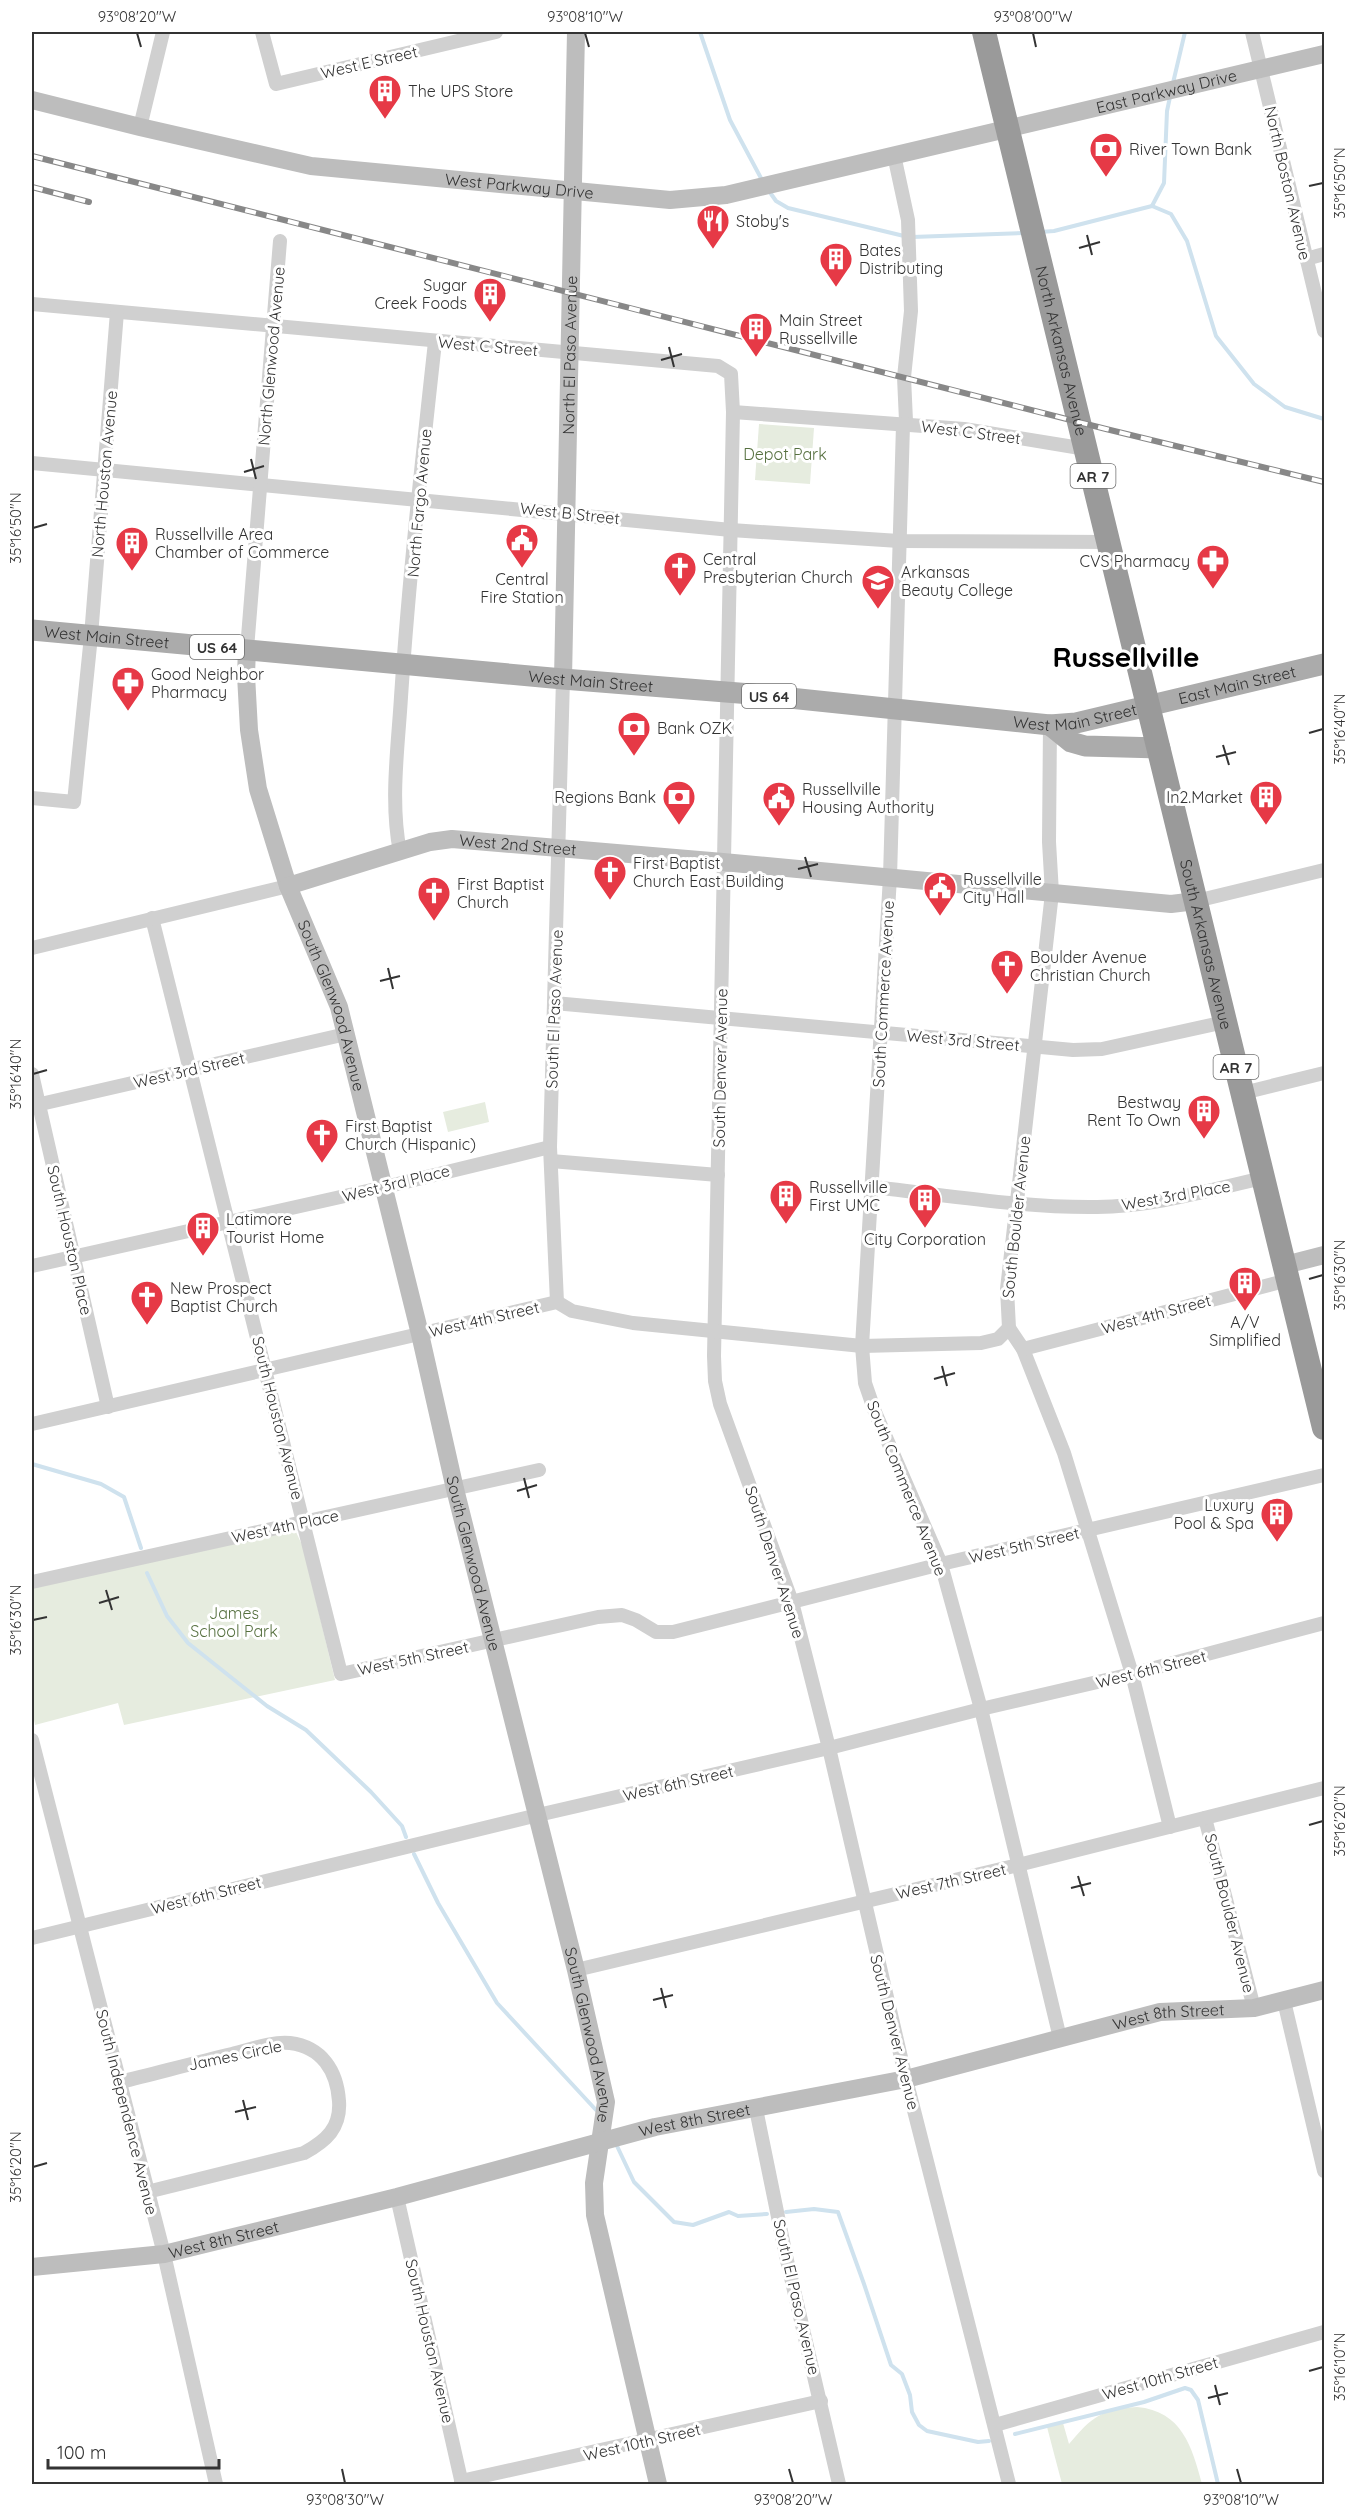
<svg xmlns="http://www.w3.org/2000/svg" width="1356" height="2516" viewBox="0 0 1356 2516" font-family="Quicksand,sans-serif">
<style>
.green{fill:#e6ecdf}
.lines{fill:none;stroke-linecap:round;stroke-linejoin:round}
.stream{stroke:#cfe2ee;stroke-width:4}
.street{stroke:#d0d0d0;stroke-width:14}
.secondary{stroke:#bdbdbd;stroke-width:18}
.primary{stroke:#ababab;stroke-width:21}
.highway{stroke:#9a9a9a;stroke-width:24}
.rail-casing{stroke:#888;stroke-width:6}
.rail{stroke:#fff;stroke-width:4;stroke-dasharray:11;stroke-linecap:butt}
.ticks{fill:none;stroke:#333;stroke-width:2}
.labels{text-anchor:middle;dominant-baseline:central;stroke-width:6;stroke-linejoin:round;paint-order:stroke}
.shield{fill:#fff;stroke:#707070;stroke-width:1.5}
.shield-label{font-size:15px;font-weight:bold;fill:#333}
.street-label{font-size:16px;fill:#333;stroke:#fff}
.poi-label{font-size:16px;fill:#333;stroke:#fff;text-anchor:start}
.park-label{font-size:16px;fill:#56703f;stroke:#fff}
.town-label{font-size:28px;font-weight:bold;fill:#000;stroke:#fff}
.neatline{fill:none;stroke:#333;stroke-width:2}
.ticks-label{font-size:15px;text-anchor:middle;fill:#333}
</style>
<rect width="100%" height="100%" fill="#fff"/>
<g class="green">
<polygon points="759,424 814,428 810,484 755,480"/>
<polygon points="485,1102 489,1122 448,1132 443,1112"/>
<polygon points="284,1531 296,1532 303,1547 335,1680 124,1725 118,1703 35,1725 32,1710 32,1587"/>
<path d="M1137,2407c45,4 55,40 65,77h-140l-15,-57 16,-4 6,21c23,-27 32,-35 68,-37z"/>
</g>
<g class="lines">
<g class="stream">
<polyline points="700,32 730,120 762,180"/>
<polyline points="1173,83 1185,32"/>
<polyline points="769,191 776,201 788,208 904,236"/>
<polyline points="1152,206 1164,183 1167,111 1170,97"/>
<polyline points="1040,232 1054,231 1152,206 1171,214 1187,241 1216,336 1254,384 1285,407 1324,419"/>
<polyline points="912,237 1024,233"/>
<polyline points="32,1464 101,1484 124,1497 141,1548"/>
<polyline points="147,1573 167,1616 188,1643 267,1706 306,1730 371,1792 402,1826 406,1837"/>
<polyline points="414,1854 438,1903 497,2003 596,2110"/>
<polyline points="617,2146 634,2182 674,2222 693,2225 729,2212 738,2216 767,2214"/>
<polyline points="786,2212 814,2209 838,2212 864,2284 891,2365 902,2374 910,2395 912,2412 919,2425 927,2431 978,2442 989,2441"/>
<polyline points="1015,2434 1144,2402 1185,2388 1191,2390 1198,2400 1218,2484"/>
</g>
<g class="street">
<polyline points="262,32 276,84 496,32"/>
<polyline points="1252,32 1324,331"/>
<polyline points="140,127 163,32"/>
<polyline points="894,155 908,220 911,311 904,377 906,421 903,425 890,877 862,1346 865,1383 875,1412 941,1564 981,1709 1060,2038"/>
<polyline points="1306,259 1324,254"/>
<polyline points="32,304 718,366 731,374 733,412 714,1356 715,1381 720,1404 792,1602 829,1748 906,2079 1009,2484"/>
<polyline points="733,412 964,429 1086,449"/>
<polyline points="32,463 731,530 899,541 1110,542"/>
<polyline points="247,649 280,241"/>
<polyline points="1050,725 1049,842 1052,893 1007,1289 1009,1328 1023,1349 1064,1453 1132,1674 1170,1827"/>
<polyline points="32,798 74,802 91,636 117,312"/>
<path d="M400,852c-10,-51 -2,-104 1,-155 8,-119 21,-237 34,-355"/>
<polyline points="1196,901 1324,870"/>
<polyline points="152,918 341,1674 598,1617 622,1615 636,1620 656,1632 673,1632 941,1564 1324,1475"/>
<polyline points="32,948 288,886"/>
<polyline points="554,1003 1073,1050 1102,1049 1225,1022"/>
<polyline points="32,1074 108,1407"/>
<polyline points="1243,1093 1324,1073"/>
<polyline points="32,1106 346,1034"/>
<polyline points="551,1161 718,1175"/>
<path d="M873,1187c74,8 149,21 224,20 56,0 112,-17 166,-29"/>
<polyline points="32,1266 385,1187 550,1147"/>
<polyline points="557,1302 550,1147 563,679"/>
<polyline points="1023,1349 1288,1280"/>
<polyline points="32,1424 557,1302 572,1311 633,1323 862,1346 981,1343 998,1339 1009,1328"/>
<polyline points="32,1582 539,1470"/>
<polyline points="32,1740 164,2254 216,2484"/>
<polyline points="1205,1818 1254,2008"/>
<polyline points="32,1938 538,1815 829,1748 981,1709 1132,1674 1324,1623"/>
<polyline points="576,1970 1018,1865 1324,1788"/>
<polyline points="1284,2001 1324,2171"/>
<path d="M120,2082c37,-9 74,-19 112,-28 17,-4 40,-13 58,-11 32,4 47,28 49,58 2,27 -13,40 -35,52l-157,39"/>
<polyline points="756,2109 786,2256 839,2484"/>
<polyline points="397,2197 462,2484"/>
<polyline points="995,2425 1324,2332"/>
<polyline points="461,2481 821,2401"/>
</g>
<g class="secondary">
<path id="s1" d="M32,100l108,27 171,39 359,34 56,-5 598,-141"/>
<path id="s2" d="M247,649l-1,26 3,55 9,59 30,97 51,121 81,327 35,155 121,481 30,132 -12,81 1,32 63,269"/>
<path id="s3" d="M563,679l13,-647"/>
<path id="s4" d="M288,886l142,-44 22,-3 271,23 448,42 25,-3"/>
<polyline points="1285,1265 1324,1255"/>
<path id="s5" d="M32,2267l132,-13 233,-57 258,-70 251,-48 254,-67 94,-4 70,-18"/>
</g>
<g class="primary">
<path id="s6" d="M32,630l531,49 188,15 299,31 26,-2 248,-59"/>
<polyline points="1050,725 1071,742 1085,746 1160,748"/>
</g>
<path class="highway" id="s7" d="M984,32l340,1396"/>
<g class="rail-casing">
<g id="rail">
<polyline points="32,156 1106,429 1324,482"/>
<polyline points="32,187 89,202"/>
</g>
</g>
<use href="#rail" class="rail"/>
</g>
<path class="ticks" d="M137,33l4,14M585,33l4,14M1033,33l3,14M1309,186l14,-3M1087,235l5,20M1079,248l21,-6M669,347l5,20M661,360l21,-6M251,459l5,20M244,472l20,-6M33,528l14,-4M1309,733l14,-4M1223,745l6,20M1216,757l20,-5M805,857l6,20M798,869l20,-5M388,968l5,21M380,981l20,-5M33,1074l14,-4M1309,1279l14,-4M942,1366l5,20M934,1379l21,-6M524,1478l5,20M517,1491l20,-6M106,1590l6,20M99,1603l20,-6M33,1620l14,-3M1309,1825l14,-4M1078,1876l6,20M1071,1888l20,-5M661,1988l5,20M653,2000l20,-5M243,2100l5,20M235,2112l21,-5M33,2167l14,-4M1309,2371l14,-4M1215,2385l5,20M1208,2398l20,-5M342,2469l3,14M789,2469l4,14M1237,2469l4,14"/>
<defs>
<g id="building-pin" transform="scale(1.725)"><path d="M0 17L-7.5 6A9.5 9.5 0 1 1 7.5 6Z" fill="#e63946" stroke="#fff"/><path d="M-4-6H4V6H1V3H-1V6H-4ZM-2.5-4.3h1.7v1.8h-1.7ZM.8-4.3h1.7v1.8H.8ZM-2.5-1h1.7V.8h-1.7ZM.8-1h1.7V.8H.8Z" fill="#fff"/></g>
<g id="bank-pin" transform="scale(1.725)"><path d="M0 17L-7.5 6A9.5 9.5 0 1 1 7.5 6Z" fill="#e63946" stroke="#fff"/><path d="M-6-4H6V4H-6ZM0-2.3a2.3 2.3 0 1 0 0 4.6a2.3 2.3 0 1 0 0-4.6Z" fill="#fff"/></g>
<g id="restaurant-pin" transform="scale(1.725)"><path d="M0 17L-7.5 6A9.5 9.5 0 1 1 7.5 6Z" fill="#e63946" stroke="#fff"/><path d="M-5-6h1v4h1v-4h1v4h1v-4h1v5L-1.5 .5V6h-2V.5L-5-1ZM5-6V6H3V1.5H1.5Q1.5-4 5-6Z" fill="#fff"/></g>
<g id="civic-pin" transform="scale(1.725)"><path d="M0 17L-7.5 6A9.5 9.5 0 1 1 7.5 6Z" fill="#e63946" stroke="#fff"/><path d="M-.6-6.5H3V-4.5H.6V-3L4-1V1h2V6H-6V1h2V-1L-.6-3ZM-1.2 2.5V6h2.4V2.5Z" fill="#fff"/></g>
<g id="pharmacy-pin" transform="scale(1.725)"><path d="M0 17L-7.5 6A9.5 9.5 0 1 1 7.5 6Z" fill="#e63946" stroke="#fff"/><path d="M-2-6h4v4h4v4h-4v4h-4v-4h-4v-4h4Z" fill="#fff"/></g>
<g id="church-pin" transform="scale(1.725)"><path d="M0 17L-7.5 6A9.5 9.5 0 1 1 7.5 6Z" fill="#e63946" stroke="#fff"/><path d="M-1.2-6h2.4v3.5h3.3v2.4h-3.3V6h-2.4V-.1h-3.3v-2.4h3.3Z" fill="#fff"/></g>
<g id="university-pin" transform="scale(1.725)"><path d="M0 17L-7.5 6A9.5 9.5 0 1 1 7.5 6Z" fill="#e63946" stroke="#fff"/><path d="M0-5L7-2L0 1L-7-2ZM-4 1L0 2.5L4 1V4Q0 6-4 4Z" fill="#fff"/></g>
</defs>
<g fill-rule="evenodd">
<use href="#building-pin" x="385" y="91"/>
<use href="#bank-pin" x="1106" y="149"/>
<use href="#restaurant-pin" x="713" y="221"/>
<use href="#building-pin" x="836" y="259"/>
<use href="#building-pin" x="490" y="294"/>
<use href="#building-pin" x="756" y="329"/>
<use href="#civic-pin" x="522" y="540"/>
<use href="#building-pin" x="132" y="543"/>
<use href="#pharmacy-pin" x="1213" y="561"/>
<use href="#church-pin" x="680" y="568"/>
<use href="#university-pin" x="878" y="581"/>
<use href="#pharmacy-pin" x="128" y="683"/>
<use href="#bank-pin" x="634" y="728"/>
<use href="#bank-pin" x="679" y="797"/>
<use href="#building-pin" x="1266" y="797"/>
<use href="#civic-pin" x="779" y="798"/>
<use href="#church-pin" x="610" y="872"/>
<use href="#civic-pin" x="940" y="888"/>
<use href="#church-pin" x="434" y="893"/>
<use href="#church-pin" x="1007" y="966"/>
<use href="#building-pin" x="1204" y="1111"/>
<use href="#church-pin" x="322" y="1135"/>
<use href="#building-pin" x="786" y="1196"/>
<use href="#building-pin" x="925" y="1200"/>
<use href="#building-pin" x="203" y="1228"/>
<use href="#building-pin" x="1245" y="1283"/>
<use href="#church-pin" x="147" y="1297"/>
<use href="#building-pin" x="1277" y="1514"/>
</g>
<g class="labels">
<g class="shield">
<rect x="1070.5" y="464" width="45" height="24" rx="4.5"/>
<rect x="190" y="635" width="54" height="24" rx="4.5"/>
<rect x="742" y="684" width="54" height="24" rx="4.5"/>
<rect x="1213.5" y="1055" width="45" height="24" rx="4.5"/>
</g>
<g class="shield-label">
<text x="1093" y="476">AR 7</text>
<text x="217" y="647">US 64</text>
<text x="769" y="696">US 64</text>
<text x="1236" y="1067">AR 7</text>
</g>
<g class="street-label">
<text transform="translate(369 62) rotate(-13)">West E Street</text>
<text stroke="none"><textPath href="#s1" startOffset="1156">East Parkway Drive</textPath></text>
<text transform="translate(1288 183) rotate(77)">North Boston Avenue</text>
<text stroke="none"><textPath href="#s1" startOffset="496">West Parkway Drive</textPath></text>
<text transform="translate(488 346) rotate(5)">West C Street</text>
<text stroke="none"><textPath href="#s7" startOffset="328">North Arkansas Avenue</textPath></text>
<text stroke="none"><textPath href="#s3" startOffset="324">North El Paso Avenue</textPath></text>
<text transform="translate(271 356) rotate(-85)">North Glenwood Avenue</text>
<text transform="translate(971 432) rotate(7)">West C Street</text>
<text transform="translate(104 474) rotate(-85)">North Houston Avenue</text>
<text transform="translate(419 503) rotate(-85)">North Fargo Avenue</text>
<text transform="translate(570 513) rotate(6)">West B Street</text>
<text stroke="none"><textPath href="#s6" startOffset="75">West Main Street</textPath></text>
<text stroke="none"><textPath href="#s6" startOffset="561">West Main Street</textPath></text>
<text stroke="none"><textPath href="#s6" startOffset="1214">East Main Street</textPath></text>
<text stroke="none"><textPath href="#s6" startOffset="1048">West Main Street</textPath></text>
<text stroke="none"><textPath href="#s4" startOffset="237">West 2nd Street</textPath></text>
<text stroke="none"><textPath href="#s7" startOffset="939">South Arkansas Avenue</textPath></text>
<text transform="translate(883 994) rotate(-87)">South Commerce Avenue</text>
<text stroke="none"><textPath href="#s2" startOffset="370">South Glenwood Avenue</textPath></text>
<text transform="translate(554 1009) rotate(-88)">South El Paso Avenue</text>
<text transform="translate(963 1040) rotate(5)">West 3rd Street</text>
<text transform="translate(720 1068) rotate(-89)">South Denver Avenue</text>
<text transform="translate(189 1070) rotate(-13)">West 3rd Street</text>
<text transform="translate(396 1183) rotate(-14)">West 3rd Place</text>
<text transform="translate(1176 1195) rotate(-10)">West 3rd Place</text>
<text transform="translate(1016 1217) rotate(-84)">South Boulder Avenue</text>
<text transform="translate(70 1240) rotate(77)">South Houston Place</text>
<text transform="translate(1156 1314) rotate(-15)">West 4th Street</text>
<text transform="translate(484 1319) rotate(-13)">West 4th Street</text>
<text transform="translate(278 1418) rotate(76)">South Houston Avenue</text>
<text transform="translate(907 1488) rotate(68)">South Commerce Avenue</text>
<text transform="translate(285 1526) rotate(-12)">West 4th Place</text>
<text transform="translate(1024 1545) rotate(-13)">West 5th Street</text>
<text transform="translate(775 1562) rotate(72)">South Denver Avenue</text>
<text stroke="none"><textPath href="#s2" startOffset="946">South Glenwood Avenue</textPath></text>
<text transform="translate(413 1658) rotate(-12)">West 5th Street</text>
<text transform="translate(1151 1669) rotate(-14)">West 6th Street</text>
<text transform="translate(678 1783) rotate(-13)">West 6th Street</text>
<text transform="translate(951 1881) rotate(-13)">West 7th Street</text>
<text transform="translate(206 1895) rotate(-14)">West 6th Street</text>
<text transform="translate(1230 1913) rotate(76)">South Boulder Avenue</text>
<text stroke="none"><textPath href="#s5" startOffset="1166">West 8th Street</textPath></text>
<text transform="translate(895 2032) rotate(76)">South Denver Avenue</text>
<text stroke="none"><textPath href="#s2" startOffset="1432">South Glenwood Avenue</textPath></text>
<text transform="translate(235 2055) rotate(-12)">James Circle</text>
<text transform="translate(127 2112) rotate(76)">South Independence Avenue</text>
<text stroke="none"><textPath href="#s5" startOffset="680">West 8th Street</textPath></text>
<text stroke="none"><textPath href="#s5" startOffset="194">West 8th Street</textPath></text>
<text transform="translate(797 2297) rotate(77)">South El Paso Avenue</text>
<text transform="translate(430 2341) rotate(77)">South Houston Avenue</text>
<text transform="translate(1160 2378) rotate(-16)">West 10th Street</text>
<text transform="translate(642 2442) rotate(-13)">West 10th Street</text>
</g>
<g class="poi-label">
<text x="408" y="91">The UPS Store</text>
<text x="1129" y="149">River Town Bank</text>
<text x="736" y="221">Stoby's</text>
<text x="859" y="250">Bates<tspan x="859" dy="18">Distributing</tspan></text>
<text x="467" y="285" text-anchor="end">Sugar<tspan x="467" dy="18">Creek Foods</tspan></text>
<text x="779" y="320">Main Street<tspan x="779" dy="18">Russellville</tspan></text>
<text x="155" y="534">Russellville Area<tspan x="155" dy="18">Chamber of Commerce</tspan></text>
<text x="703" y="559">Central<tspan x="703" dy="18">Presbyterian Church</tspan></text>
<text x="1190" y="561" text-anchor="end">CVS Pharmacy</text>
<text x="901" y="572">Arkansas<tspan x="901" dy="18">Beauty College</tspan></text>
<text x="522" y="579" text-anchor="middle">Central<tspan x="522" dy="18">Fire Station</tspan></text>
<text x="151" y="674">Good Neighbor<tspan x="151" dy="18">Pharmacy</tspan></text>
<text x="657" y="728">Bank OZK</text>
<text x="802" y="789">Russellville<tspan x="802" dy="18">Housing Authority</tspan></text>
<text x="656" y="797" text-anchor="end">Regions Bank</text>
<text x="1243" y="797" text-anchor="end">In2.Market</text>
<text x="633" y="863">First Baptist<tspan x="633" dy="18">Church East Building</tspan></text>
<text x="963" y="879">Russellville<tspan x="963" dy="18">City Hall</tspan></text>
<text x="457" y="884">First Baptist<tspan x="457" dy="18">Church</tspan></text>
<text x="1030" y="957">Boulder Avenue<tspan x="1030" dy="18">Christian Church</tspan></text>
<text x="1181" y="1102" text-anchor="end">Bestway<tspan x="1181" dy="18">Rent To Own</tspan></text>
<text x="345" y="1126">First Baptist<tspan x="345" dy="18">Church (Hispanic)</tspan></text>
<text x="809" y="1187">Russellville<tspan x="809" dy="18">First UMC</tspan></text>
<text x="226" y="1219">Latimore<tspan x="226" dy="18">Tourist Home</tspan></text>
<text x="925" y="1239" text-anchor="middle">City Corporation</text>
<text x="170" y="1288">New Prospect<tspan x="170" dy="18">Baptist Church</tspan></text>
<text x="1245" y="1322" text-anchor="middle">A/V<tspan x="1245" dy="18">Simplified</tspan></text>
<text x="1254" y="1505" text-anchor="end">Luxury<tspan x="1254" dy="18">Pool &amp; Spa</tspan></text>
</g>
<g class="park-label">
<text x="785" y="454">Depot Park</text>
<text x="234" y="1613">James<tspan x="234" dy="18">School Park</tspan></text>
</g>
<g class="town-label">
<text x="1126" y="656">Russellville</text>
</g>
</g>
<rect width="1356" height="2516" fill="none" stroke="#ffffff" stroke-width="66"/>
<path d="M48 2459v9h171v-9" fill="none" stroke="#333333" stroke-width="3"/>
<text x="57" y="2459" font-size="18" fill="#333333" stroke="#ffffff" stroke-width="4.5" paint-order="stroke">100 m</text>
<rect x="33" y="33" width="1290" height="2450" class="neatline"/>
<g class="ticks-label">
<text x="137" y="22">93°08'20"W</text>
<text x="585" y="22">93°08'10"W</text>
<text x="1033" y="22">93°08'00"W</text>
<text transform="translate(1340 183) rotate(-90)" y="5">35°16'50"N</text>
<text transform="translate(16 528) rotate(-90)" y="5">35°16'50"N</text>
<text transform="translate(1340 729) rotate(-90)" y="5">35°16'40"N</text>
<text transform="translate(16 1074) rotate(-90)" y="5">35°16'40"N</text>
<text transform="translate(1340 1275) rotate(-90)" y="5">35°16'30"N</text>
<text transform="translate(16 1620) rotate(-90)" y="5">35°16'30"N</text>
<text transform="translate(1340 1821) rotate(-90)" y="5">35°16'20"N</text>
<text transform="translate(16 2167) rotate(-90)" y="5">35°16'20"N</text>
<text transform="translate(1340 2367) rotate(-90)" y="5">35°16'10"N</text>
<text x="345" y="2505">93°08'30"W</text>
<text x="793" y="2505">93°08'20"W</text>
<text x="1241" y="2505">93°08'10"W</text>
</g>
</svg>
